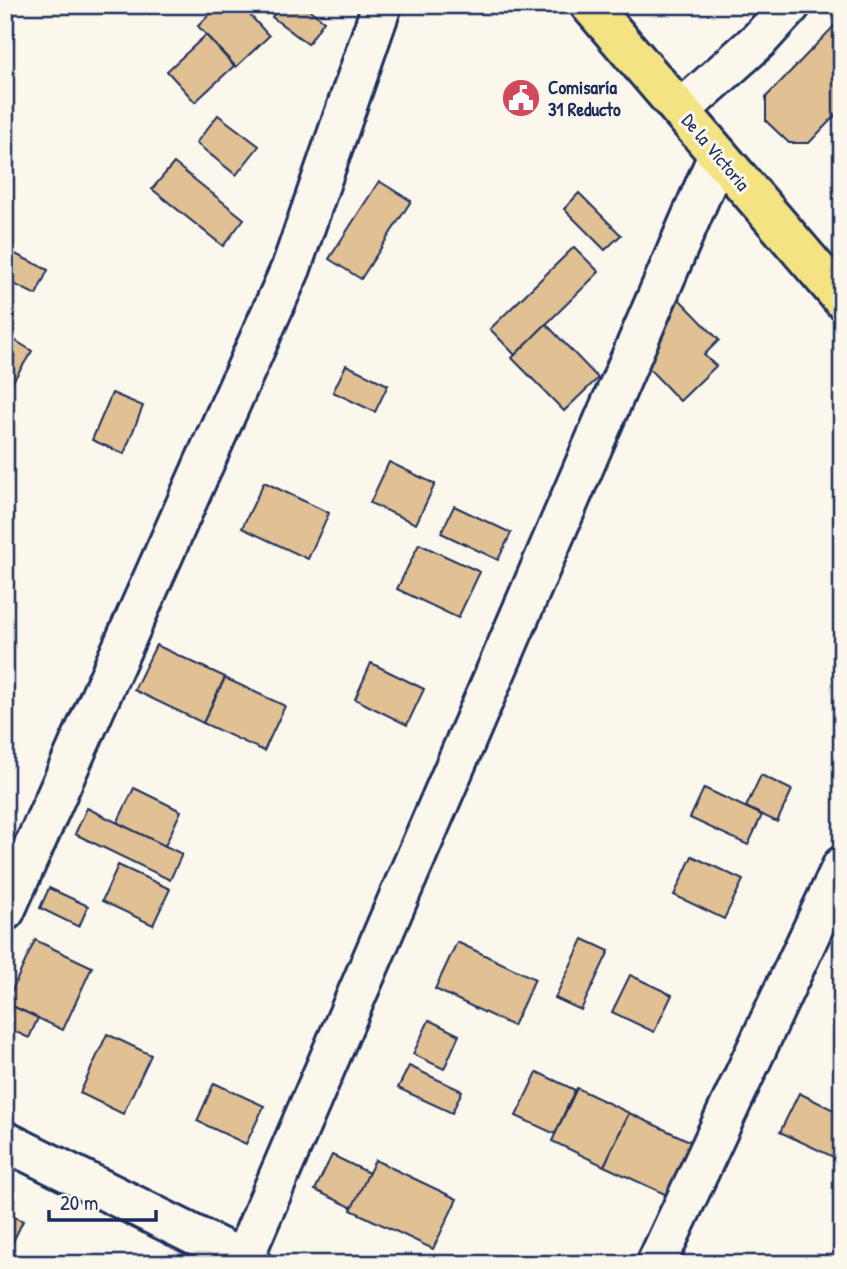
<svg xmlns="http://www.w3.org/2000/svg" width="847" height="1269" viewBox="0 0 847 1269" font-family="'Patrick Hand',sans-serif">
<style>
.building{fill:#e1c093;stroke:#1b2f5e;stroke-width:2}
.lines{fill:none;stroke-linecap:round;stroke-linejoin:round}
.minor-casing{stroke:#1b2f5e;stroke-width:44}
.major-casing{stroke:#1b2f5e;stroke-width:44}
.minor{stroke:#fbf7ec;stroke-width:38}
.major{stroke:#f4e382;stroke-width:38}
.labels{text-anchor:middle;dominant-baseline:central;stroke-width:6;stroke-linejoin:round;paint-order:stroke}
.poi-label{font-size:19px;font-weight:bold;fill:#1b2f5e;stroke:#fbf7ec;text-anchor:start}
.street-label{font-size:19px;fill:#1b2f5e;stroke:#fbf7ec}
</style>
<rect width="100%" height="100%" fill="#fbf7ec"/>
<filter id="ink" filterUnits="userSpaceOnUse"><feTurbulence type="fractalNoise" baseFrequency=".0143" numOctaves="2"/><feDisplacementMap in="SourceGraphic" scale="14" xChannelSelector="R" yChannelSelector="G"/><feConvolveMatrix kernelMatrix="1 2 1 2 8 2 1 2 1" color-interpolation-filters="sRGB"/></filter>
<g filter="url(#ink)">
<g class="building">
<polygon points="219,5 241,5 269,36 236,67 198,26"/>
<polygon points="281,5 303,5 324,21 308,44 272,17"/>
<polygon points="835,25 842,31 842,108 809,143 789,143 766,121 766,97"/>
<polygon points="206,35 234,66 195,102 167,71"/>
<polygon points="218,115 259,146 236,175 196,143"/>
<polygon points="174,163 244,219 223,246 152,189"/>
<polygon points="379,181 411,201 361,279 329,259"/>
<polygon points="579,193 621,235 605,250 564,209"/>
<polygon points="574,247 599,272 515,355 490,329"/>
<polygon points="5,249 48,270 36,295 12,283 5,297"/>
<polygon points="679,299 719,340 704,355 716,366 680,401 636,355 644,333"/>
<polygon points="546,324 598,378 564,411 512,358"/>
<polygon points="5,334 32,351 10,386 5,383"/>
<polygon points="346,365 388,385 375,412 333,392"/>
<polygon points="112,393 143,406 124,454 92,440"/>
<polygon points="389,462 435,484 416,524 370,503"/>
<polygon points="264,482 329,513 308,559 242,528"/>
<polygon points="454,506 511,533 498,560 441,533"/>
<polygon points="419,544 480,572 458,618 397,589"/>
<polygon points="156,645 225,677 203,723 134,690"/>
<polygon points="371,663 424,689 407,725 355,699"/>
<polygon points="225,678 285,706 264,751 203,723"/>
<polygon points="761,775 792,790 777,822 746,807"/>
<polygon points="134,788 181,811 165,846 117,823"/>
<polygon points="704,788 762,815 748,845 690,818"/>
<polygon points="87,808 182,854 170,880 75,834"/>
<polygon points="692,856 743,880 724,919 674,895"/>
<polygon points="118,865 170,889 153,925 102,901"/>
<polygon points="49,888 88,906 79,927 40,908"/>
<polygon points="583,939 609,951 581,1010 555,998"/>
<polygon points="35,940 92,967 63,1030 6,1003"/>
<polygon points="457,942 535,979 513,1026 435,989"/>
<polygon points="630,975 672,995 654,1032 612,1012"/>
<polygon points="8,1004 38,1018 29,1038 5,1027"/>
<polygon points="429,1020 459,1035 444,1069 413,1054"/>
<polygon points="107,1034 151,1055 123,1114 80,1093"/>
<polygon points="409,1066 462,1091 452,1113 398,1088"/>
<polygon points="537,1072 575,1090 555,1134 516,1116"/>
<polygon points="214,1083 264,1106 246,1144 197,1121"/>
<polygon points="577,1088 629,1113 604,1166 552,1141"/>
<polygon points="799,1093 842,1114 842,1161 780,1132"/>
<polygon points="629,1113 694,1143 669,1196 604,1166"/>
<polygon points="332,1155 369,1173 353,1208 315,1190"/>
<polygon points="375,1160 457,1199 433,1249 351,1210"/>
<polygon points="5,1213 23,1221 5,1258"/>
</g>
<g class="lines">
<g class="minor-casing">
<g id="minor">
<polyline points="681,110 759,40 791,5"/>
<polyline points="5,911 291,268 382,5"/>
<polyline points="5,1141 252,1264"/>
<polyline points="241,1264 718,155"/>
<polyline points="656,1264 842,866"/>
</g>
</g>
<g class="major-casing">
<polyline id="major" points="590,5 842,299"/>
</g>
<use href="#minor" class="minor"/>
<use href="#major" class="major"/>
</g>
</g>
<defs>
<g id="civic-disc" transform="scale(2.0125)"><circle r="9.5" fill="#d1495b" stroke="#fbf7ec"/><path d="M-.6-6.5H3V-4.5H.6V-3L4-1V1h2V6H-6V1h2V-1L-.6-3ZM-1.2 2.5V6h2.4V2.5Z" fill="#fff"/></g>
</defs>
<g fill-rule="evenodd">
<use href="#civic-disc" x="521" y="98"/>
</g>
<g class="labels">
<g class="poi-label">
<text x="548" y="87">Comisaría<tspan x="548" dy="22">31 Reducto</tspan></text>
</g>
<g class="street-label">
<text transform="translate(716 152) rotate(50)">De la Victoria</text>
</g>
</g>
<rect width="847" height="1269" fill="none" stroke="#fbf7ec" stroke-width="28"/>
<rect x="14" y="14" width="819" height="1241" fill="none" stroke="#1b2f5e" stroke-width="2.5" filter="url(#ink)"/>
<path d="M49 1210v10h107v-10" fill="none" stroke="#1b2f5e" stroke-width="3.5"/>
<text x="60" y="1210" font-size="21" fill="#1b2f5e" stroke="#fbf7ec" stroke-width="5" paint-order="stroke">20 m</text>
</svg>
